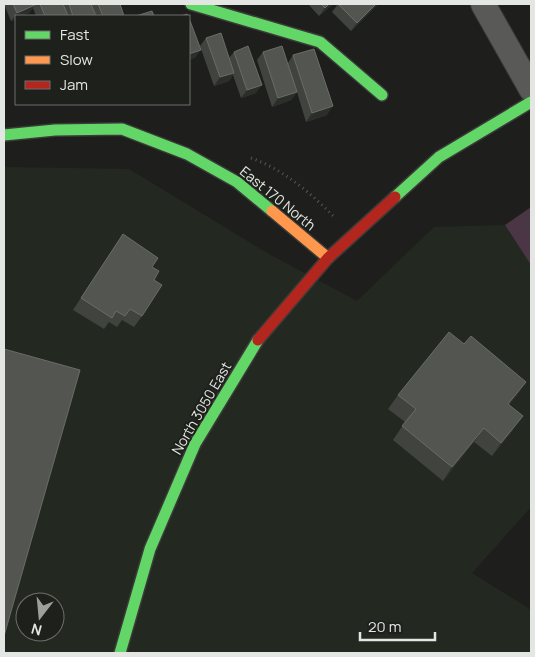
<svg xmlns="http://www.w3.org/2000/svg" width="535" height="657" viewBox="0 0 535 657" font-family="Manrope,sans-serif">
<style>
.built{fill:#232920;fill-rule:evenodd}
.green{fill:#4a3644}
.lines{fill:none;stroke-linecap:round;stroke-linejoin:round}
.street-casing{stroke:#3a3b39;stroke-width:26}
.fast-casing{stroke:#3a3b39;stroke-width:14}
.slow-casing{stroke:#3a3b39;stroke-width:14}
.jam-casing{stroke:#3a3b39;stroke-width:14}
.path{stroke:#575857;stroke-width:3;stroke-dasharray:1 4;stroke-linecap:butt}
.street{stroke:#595958;stroke-width:24}
.fast{stroke:#63d668;stroke-width:11}
.slow{stroke:#ff974d;stroke-width:11}
.jam{stroke:#b3261e;stroke-width:11}
.wall{fill:#41443e}
.shaded-wall{fill:#2c2e2a}
.building{fill:#535650;stroke:#6a6c67}
.labels{text-anchor:middle;dominant-baseline:central;stroke-width:4;stroke-linejoin:round;paint-order:stroke}
.street-label{font-size:14px;fill:#e4e6e3;stroke:#1e201c}
</style>
<rect width="100%" height="100%" fill="#1e1f1d"/>
<path class="built" d="M4,167l125,2 138,84 90,48 77,-74 71,-2 26,40v242l-59,66 59,37v43h-527zM25,602h30v30h-30z"/>
<polygon class="green" points="531,207 531,265 505,225"/>
<g class="lines">
<g class="street-casing">
<polyline id="street" points="483,4 531,89"/>
</g>
<g class="fast-casing">
<g id="fast">
<polyline points="191,4 320,42 382,95"/>
<polyline points="4,135 55,130 122,129 187,154 237,182 272,211"/>
<polyline points="395,197 439,157 531,102"/>
<polyline points="120,653 150,549 195,444 258,340"/>
</g>
</g>
<g class="slow-casing">
<polyline id="slow" points="272,211 328,258"/>
</g>
<g class="jam-casing">
<polyline id="jam" points="258,340 328,258 395,197"/>
</g>
<path class="path" d="M251,158c32,11 61,36 84,60"/>
<use href="#street" class="street"/>
<use href="#fast" class="fast"/>
<use href="#slow" class="slow"/>
<use href="#jam" class="jam"/>
</g>
<g class="wall">
<polygon points="4,4 120,4 124,16 36,16 33,8 29,13 22,16 16,16 16,19 11,21"/>
<polygon points="308,4 333,4 319,16"/>
<polygon points="338,4 378,4 351,31 332,12"/>
<polygon points="206,38 229,58 234,52 256,93 241,98 233,75 229,81 214,86 200,46"/>
<polygon points="263,52 288,63 293,55 327,115 306,122 297,92 291,100 272,107 257,60"/>
<polygon points="123,234 152,267 154,280 142,316 134,327 122,320 117,327 109,322 104,329 73,310"/>
<polygon points="464,344 526,382 509,405 513,430 492,456 474,442 443,481 393,440 405,422 388,409 398,395"/>
</g>
<g class="shaded-wall">
<polygon points="329,4 333,4 319,16 325,8"/>
<polygon points="376,4 378,4 351,31 357,23"/>
<polygon points="35,5 29,13 22,16 16,16 16,19 11,21 17,13"/>
<polygon points="201,50 195,58 189,60 189,54"/>
<polygon points="234,73 229,81 214,86 220,77"/>
<polygon points="262,85 256,93 241,98 247,90"/>
<polygon points="297,92 291,100 272,107 278,98"/>
<polygon points="333,106 327,115 306,122 312,113"/>
<polygon points="526,382 517,396 499,418 508,404"/>
<polygon points="523,416 513,430 492,456 501,443"/>
<polygon points="484,428 474,442 443,481 452,467"/>
</g>
<g class="building">
<polygon points="13,4 34,4 35,5 17,13"/>
<polygon points="40,4 63,4 68,16 45,16"/>
<polygon points="69,4 91,4 96,16 73,16"/>
<polygon points="98,4 120,4 124,16 103,16"/>
<polygon points="321,4 329,4 325,8"/>
<polygon points="338,4 376,4 357,23"/>
<polygon points="152,11 154,16 136,16"/>
<polygon points="187,14 188,16 181,16"/>
<polygon points="189,18 201,50 189,54"/>
<polygon points="221,33 234,73 220,77 206,38"/>
<polygon points="248,46 262,85 247,90 234,52"/>
<polygon points="282,46 297,92 278,98 263,52"/>
<polygon points="314,49 333,106 312,113 293,55"/>
<polygon points="123,234 158,258 152,267 159,271 154,280 162,285 142,316 130,309 125,316 116,311 112,318 81,298"/>
<polygon points="449,332 464,344 471,336 526,382 508,404 523,416 501,443 484,428 452,467 402,426 416,409 398,395"/>
<polygon points="4,349 80,370 4,636"/>
</g>
<g class="labels">
<g class="street-label">
<text transform="translate(278 198) rotate(39)">East 170 North</text>
<text transform="translate(201 408) rotate(-60)">North 3050 East</text>
</g>
</g>
<rect width="535" height="657" fill="none" stroke="#e4e6e3" stroke-width="10"/>
<rect x="15" y="15" width="175" height="90" fill="#1e201c" stroke="#6d6f6c"/>
<rect x="25" y="31" width="25" height="8" fill="#63d668" stroke="#6d6f6c"/>
<text x="60" y="40" font-size="15" fill="#e4e6e3">Fast</text>
<rect x="25" y="56" width="25" height="8" fill="#ff974d" stroke="#6d6f6c"/>
<text x="60" y="65" font-size="15" fill="#e4e6e3">Slow</text>
<rect x="25" y="81" width="25" height="8" fill="#b3261e" stroke="#6d6f6c"/>
<text x="60" y="90" font-size="15" fill="#e4e6e3">Jam</text>
<g transform="translate(40 617) rotate(196)"><circle r="24" fill="#1e201c" stroke="#6d6f6c"/>
<path d="M0-4L9 19L0 12L-9 19Z" fill="#9fa09e"/>
<text y="-8" font-size="14" font-weight="bold" text-anchor="middle" fill="#e4e6e3">N</text>
</g>
<path d="M360 632v8h75v-8" fill="none" stroke="#e4e6e3" stroke-width="2.5"/>
<text x="368" y="632" font-size="15" fill="#e4e6e3" stroke="#1e201c" stroke-width="4" paint-order="stroke">20 m</text>
</svg>
